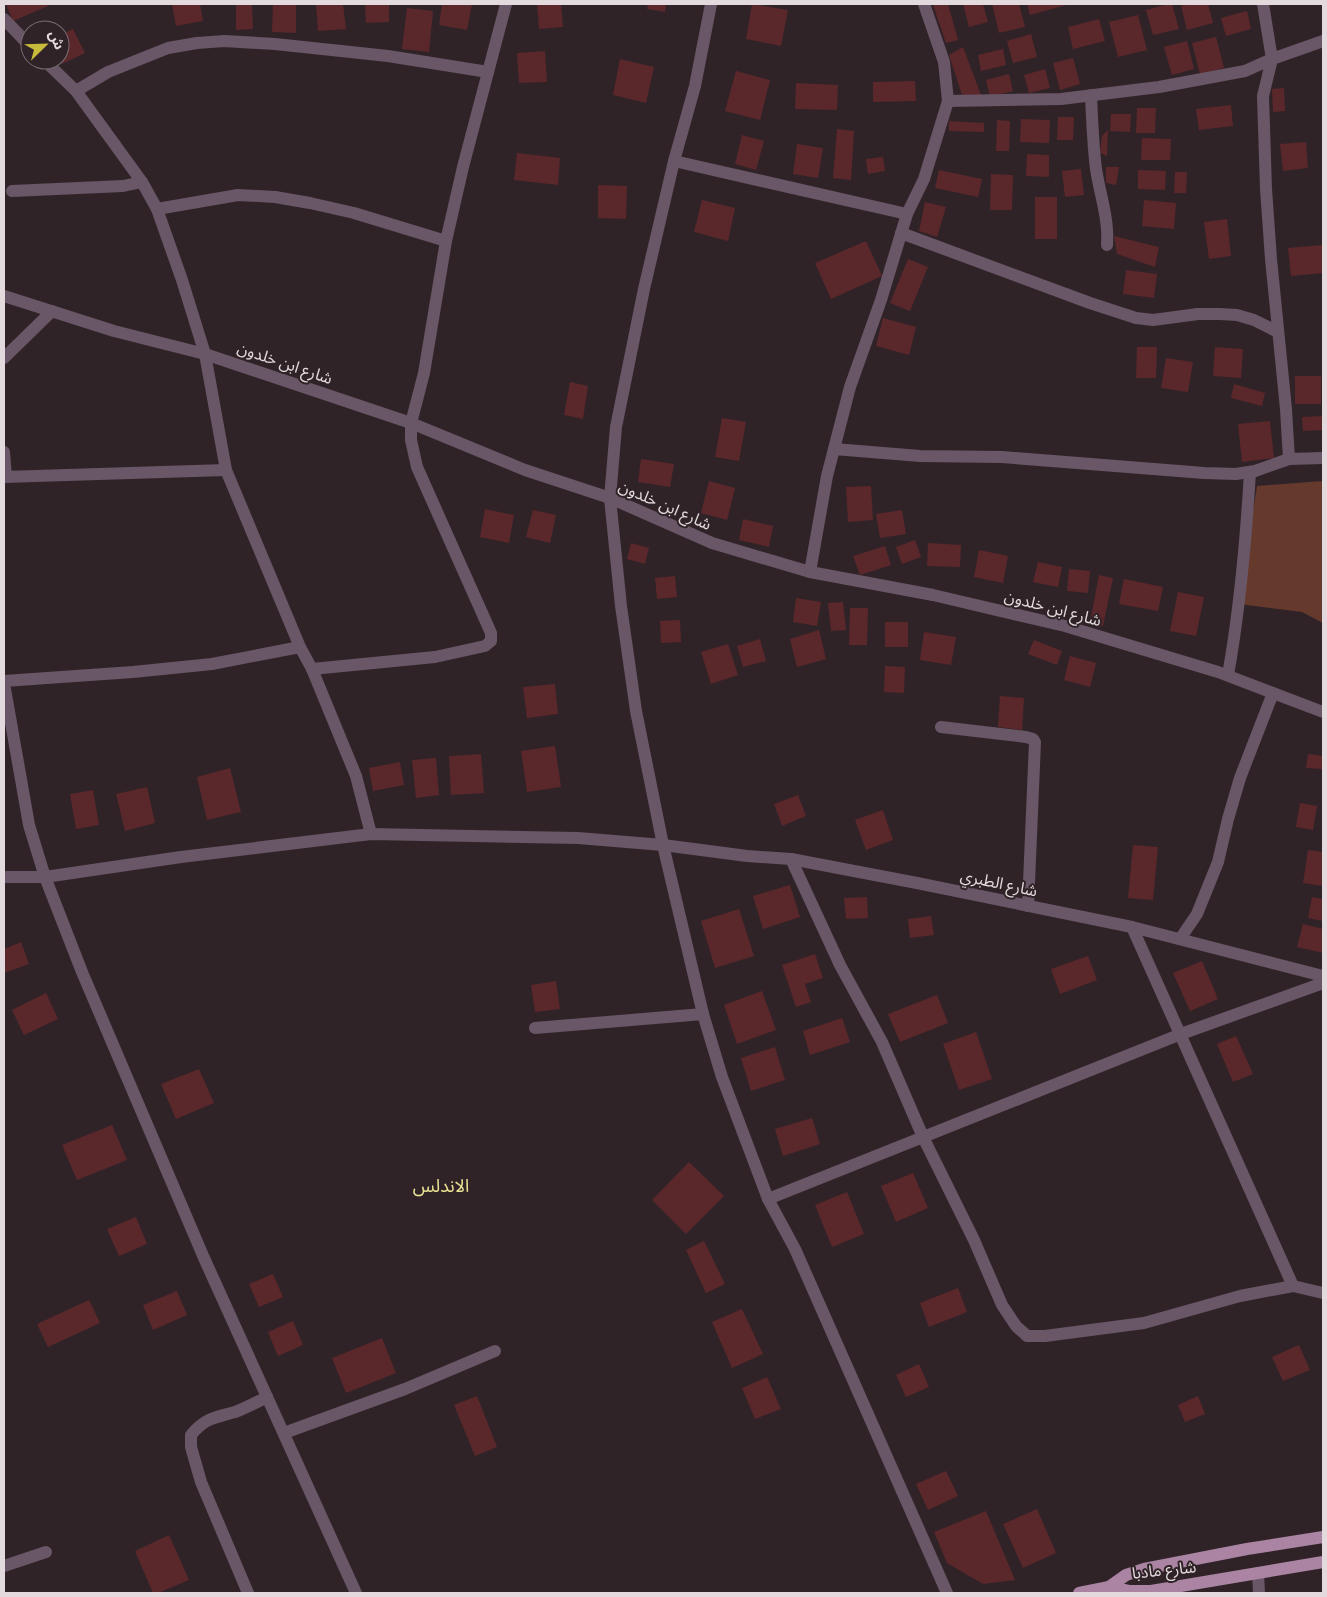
<svg xmlns="http://www.w3.org/2000/svg" width="1327" height="1597" viewBox="0 0 1327 1597" font-family="'Fira Sans Condensed','Noto Sans Arabic',sans-serif">
<style>
.green{fill:#653a2d}
.building{fill:#5a272b}
.lines{fill:none;stroke-linecap:round;stroke-linejoin:round}
.minor{stroke:#695666;stroke-width:12}
.primary{stroke:#ab84a4;stroke-width:12}
.labels{text-anchor:middle;dominant-baseline:central;stroke-width:4;stroke-linejoin:round;paint-order:stroke}
.street-label{font-size:16px;fill:#e2dadc;stroke:#302328}
.neighbourhood-label{font-size:18px;fill:#eae293;stroke:#302328}
</style>
<rect width="100%" height="100%" fill="#302328"/>
<polygon class="green" points="1323,481 1323,623 1302,612 1239,604 1257,486"/>
<g class="building">
<polygon points="6,4 47,4 48,6 13,21"/>
<polygon points="172,4 200,4 203,21 176,26"/>
<polygon points="236,4 252,4 253,29 236,30"/>
<polygon points="273,4 296,4 296,33 272,32"/>
<polygon points="316,4 343,4 346,29 318,31"/>
<polygon points="365,4 389,4 389,22 366,23"/>
<polygon points="442,4 472,4 467,30 439,25"/>
<polygon points="537,4 561,4 563,27 539,29"/>
<polygon points="648,4 666,4 665,12 647,9"/>
<polygon points="752,4 788,10 781,46 746,39"/>
<polygon points="938,4 948,4 958,40 946,43 933,5"/>
<polygon points="963,4 983,4 988,22 969,27"/>
<polygon points="992,4 1019,4 1025,27 999,33"/>
<polygon points="1027,4 1070,4 1030,15"/>
<polygon points="1168,4 1172,4 1179,29 1153,35 1146,10"/>
<polygon points="1189,4 1208,4 1213,23 1187,30 1181,6"/>
<polygon points="407,8 433,11 429,52 402,49"/>
<polygon points="1247,11 1251,29 1226,36 1221,18"/>
<polygon points="1138,15 1147,50 1118,57 1109,22"/>
<polygon points="1099,19 1105,41 1073,49 1068,27"/>
<polygon points="73,29 85,53 62,64 60,60 60,35"/>
<polygon points="1031,34 1037,57 1013,63 1007,41"/>
<polygon points="1216,37 1224,68 1200,74 1192,43"/>
<polygon points="1187,41 1194,69 1172,75 1164,47"/>
<polygon points="963,47 981,95 963,98 949,55"/>
<polygon points="1003,49 1006,65 981,71 978,55"/>
<polygon points="545,51 547,82 519,83 517,53"/>
<polygon points="1073,58 1080,84 1060,90 1053,63"/>
<polygon points="620,59 654,67 646,103 613,95"/>
<polygon points="1045,69 1050,88 1029,93 1024,75"/>
<polygon points="736,71 770,80 760,120 725,111"/>
<polygon points="1009,74 1013,91 990,97 986,80"/>
<polygon points="915,81 916,101 873,102 873,82"/>
<polygon points="796,83 838,85 837,110 795,109"/>
<polygon points="1284,88 1285,111 1273,112 1272,89"/>
<polygon points="1231,105 1233,126 1199,130 1196,109"/>
<polygon points="1137,108 1156,108 1155,133 1136,133"/>
<polygon points="1111,114 1131,114 1130,132 1110,131"/>
<polygon points="1058,117 1074,117 1073,140 1057,140"/>
<polygon points="1021,119 1050,120 1049,143 1020,142"/>
<polygon points="997,120 1010,121 1009,151 996,151"/>
<polygon points="949,121 984,123 984,132 949,131"/>
<polygon points="837,129 854,131 851,180 833,178"/>
<polygon points="1108,130 1107,156 1100,153 1102,136"/>
<polygon points="742,135 764,141 756,170 735,164"/>
<polygon points="1142,138 1171,139 1170,160 1141,160"/>
<polygon points="1306,142 1308,168 1283,171 1280,144"/>
<polygon points="797,144 823,148 818,178 793,174"/>
<polygon points="517,153 560,158 558,185 514,180"/>
<polygon points="1027,154 1049,155 1049,177 1026,176"/>
<polygon points="883,157 885,171 868,174 866,159"/>
<polygon points="1106,167 1119,167 1116,185 1106,183"/>
<polygon points="1081,169 1084,195 1065,197 1062,171"/>
<polygon points="939,170 982,179 978,197 935,188"/>
<polygon points="1138,170 1166,171 1165,190 1138,189"/>
<polygon points="1175,172 1187,172 1186,193 1174,193"/>
<polygon points="991,174 1013,175 1012,210 990,210"/>
<polygon points="598,185 627,186 626,219 598,218"/>
<rect x="1035" y="197" width="22" height="42"/>
<polygon points="702,200 735,208 728,241 694,232"/>
<polygon points="1144,200 1176,203 1174,229 1142,226"/>
<polygon points="925,202 946,207 937,237 919,231"/>
<polygon points="1227,219 1231,256 1209,259 1204,222"/>
<polygon points="1114,236 1159,247 1155,267 1117,254"/>
<polygon points="866,241 882,276 831,299 815,263"/>
<polygon points="1323,245 1323,273 1291,276 1288,248"/>
<polygon points="908,259 928,267 910,311 890,303"/>
<polygon points="1126,270 1157,274 1154,298 1123,294"/>
<polygon points="883,318 916,327 909,355 876,346"/>
<polygon points="1137,347 1157,347 1156,378 1136,378"/>
<polygon points="1215,347 1243,349 1241,378 1213,376"/>
<polygon points="1166,358 1193,362 1188,392 1161,388"/>
<rect x="1295" y="376" width="26" height="28"/>
<polygon points="570,382 588,386 583,419 564,415"/>
<polygon points="1234,384 1265,393 1262,406 1231,398"/>
<polygon points="1323,416 1323,430 1303,431 1302,417"/>
<polygon points="722,418 746,422 739,461 715,457"/>
<polygon points="1270,421 1274,458 1242,462 1238,424"/>
<polygon points="641,459 674,464 670,487 638,482"/>
<polygon points="709,481 735,488 727,520 701,513"/>
<polygon points="871,486 873,520 848,522 846,487"/>
<polygon points="485,509 514,515 509,543 480,537"/>
<polygon points="533,510 556,515 550,543 526,537"/>
<polygon points="902,510 906,534 880,538 876,514"/>
<polygon points="743,519 773,526 769,547 739,540"/>
<polygon points="915,540 921,557 902,564 896,547"/>
<polygon points="631,543 649,548 645,564 627,559"/>
<polygon points="928,543 961,545 960,567 927,566"/>
<polygon points="885,546 891,565 860,575 853,556"/>
<polygon points="979,550 1008,556 1003,583 974,577"/>
<polygon points="1038,562 1062,567 1058,587 1033,582"/>
<polygon points="1069,569 1090,571 1088,593 1067,591"/>
<polygon points="1099,575 1113,578 1103,626 1090,623"/>
<polygon points="675,576 677,597 657,599 655,578"/>
<polygon points="1124,579 1163,587 1158,611 1119,604"/>
<polygon points="1178,592 1204,597 1196,636 1170,631"/>
<polygon points="796,598 821,602 817,626 793,622"/>
<polygon points="843,602 846,630 831,631 828,603"/>
<polygon points="850,608 868,608 867,645 849,645"/>
<polygon points="680,620 681,642 661,643 660,621"/>
<rect x="885" y="622" width="23" height="25"/>
<polygon points="819,630 826,659 797,667 790,639"/>
<polygon points="924,632 956,637 951,665 920,660"/>
<polygon points="760,639 766,661 743,667 737,646"/>
<polygon points="1034,640 1062,651 1057,665 1028,654"/>
<polygon points="728,644 738,675 711,684 701,652"/>
<polygon points="1070,656 1096,663 1090,687 1064,680"/>
<polygon points="885,666 905,667 904,693 884,692"/>
<polygon points="555,684 558,714 527,718 523,687"/>
<polygon points="1000,696 1024,698 1022,730 998,727"/>
<polygon points="555,746 561,787 527,792 521,751"/>
<polygon points="481,754 484,793 451,795 449,756"/>
<polygon points="1308,754 1323,756 1322,769 1306,768"/>
<polygon points="436,758 439,795 416,798 412,760"/>
<polygon points="400,762 404,785 373,791 369,768"/>
<polygon points="230,768 241,812 207,820 197,777"/>
<polygon points="147,787 155,823 125,831 116,794"/>
<polygon points="93,790 99,825 76,829 70,794"/>
<polygon points="798,795 806,816 782,826 774,804"/>
<polygon points="1300,803 1317,806 1313,830 1296,827"/>
<polygon points="883,810 893,840 866,850 855,820"/>
<polygon points="1133,845 1158,847 1153,900 1128,898"/>
<polygon points="1308,850 1323,852 1323,886 1303,883"/>
<polygon points="790,885 800,917 763,929 753,896"/>
<polygon points="867,897 868,918 846,919 844,898"/>
<polygon points="1312,897 1323,899 1323,921 1308,918"/>
<polygon points="739,909 754,956 715,968 701,921"/>
<polygon points="931,916 934,935 910,938 908,919"/>
<polygon points="1303,924 1323,929 1323,953 1297,947"/>
<polygon points="21,942 29,964 4,973 4,949"/>
<polygon points="815,954 823,978 805,984 811,1002 796,1007 782,965"/>
<polygon points="1088,956 1097,980 1060,994 1051,969"/>
<polygon points="1202,961 1218,999 1190,1011 1173,973"/>
<polygon points="556,981 560,1009 535,1012 531,985"/>
<polygon points="762,991 776,1030 737,1044 724,1005"/>
<polygon points="46,993 58,1019 24,1035 12,1010"/>
<polygon points="937,995 948,1023 900,1042 888,1014"/>
<polygon points="842,1018 850,1042 810,1055 803,1031"/>
<polygon points="976,1032 992,1079 959,1090 943,1044"/>
<polygon points="1236,1036 1253,1074 1233,1082 1217,1044"/>
<polygon points="775,1047 785,1080 751,1091 741,1058"/>
<polygon points="199,1069 214,1103 176,1119 161,1084"/>
<polygon points="812,1118 820,1144 783,1156 775,1129"/>
<polygon points="112,1125 127,1160 77,1180 62,1145"/>
<polygon points="689,1162 724,1196 686,1234 652,1200"/>
<polygon points="913,1173 928,1208 896,1222 881,1186"/>
<polygon points="847,1192 864,1234 832,1247 815,1205"/>
<polygon points="136,1217 147,1244 119,1256 107,1229"/>
<polygon points="704,1241 725,1284 706,1293 686,1250"/>
<polygon points="273,1274 283,1297 259,1307 249,1284"/>
<polygon points="958,1288 967,1312 929,1327 920,1303"/>
<polygon points="177,1291 187,1315 153,1330 143,1305"/>
<polygon points="89,1300 100,1323 48,1347 37,1324"/>
<polygon points="742,1309 763,1354 732,1368 712,1322"/>
<polygon points="293,1321 303,1345 278,1356 268,1332"/>
<polygon points="382,1338 396,1373 346,1393 332,1358"/>
<polygon points="1299,1345 1310,1370 1283,1381 1272,1357"/>
<polygon points="919,1364 929,1387 906,1397 896,1375"/>
<polygon points="767,1377 781,1409 755,1419 742,1388"/>
<polygon points="477,1396 497,1447 475,1456 454,1405"/>
<polygon points="1198,1396 1205,1414 1185,1422 1178,1405"/>
<polygon points="946,1471 958,1496 928,1510 916,1484"/>
<polygon points="1037,1509 1056,1553 1023,1568 1003,1524"/>
<polygon points="986,1511 1015,1580 983,1584 947,1563 934,1532"/>
<polygon points="169,1535 189,1580 158,1593 153,1593 135,1551"/>
</g>
<g class="lines">
<g class="minor">
<polyline points="711,4 695,86 674,161 644,289 616,427 610,498 621,606 636,711 663,845 703,1014 722,1077 768,1199 795,1249 947,1593"/>
<polyline points="1263,4 1272,59 1263,96 1266,189 1271,259 1286,409 1289,459 1323,458"/>
<polyline points="4,19 30,46"/>
<polyline points="44,60 76,91 142,182 157,209 182,280 205,354 226,470 300,647 312,669 356,776 371,834"/>
<polyline points="76,91 108,72 168,48 197,43 224,41 275,44 388,56 488,72"/>
<path d="M1091,95c1,25 2,50 5,74 4,26 13,50 11,76"/>
<polyline points="948,101 1061,99 1159,87 1245,71 1272,59 1323,41"/>
<polyline points="674,161 907,214"/>
<polyline points="12,191 123,186 142,182"/>
<polyline points="157,209 238,195 275,197 310,203 354,213 446,241"/>
<polyline points="901,233 1090,303 1136,318 1153,320 1198,314 1220,314 1237,315 1254,320 1278,332"/>
<polyline points="4,296 114,331 205,354 411,423 525,470 610,498 712,543 810,572 933,595 1065,626 1218,672 1323,712"/>
<polyline points="4,358 52,311"/>
<polyline points="834,449 920,456 1002,457 1204,473 1236,474 1255,471 1289,459"/>
<polyline points="4,452 6,477"/>
<polyline points="4,477 226,470"/>
<polyline points="810,572 827,476 850,387 881,300 907,214 924,179 948,101 944,62 924,4"/>
<polyline points="312,669 435,657 485,646 491,641 491,633 417,467 411,440 411,423 424,373 446,241 463,167 506,4"/>
<path d="M1228,675c12,-67 18,-135 22,-203"/>
<polyline points="4,681 133,672 212,664 300,647"/>
<polyline points="4,683 29,825 45,877 82,972 204,1258 356,1593"/>
<polyline points="941,727 1026,737 1033,739 1035,742 1028,906"/>
<polyline points="791,859 840,965 882,1042 923,1137 974,1240 1002,1305 1016,1326 1027,1336 1045,1336 1144,1323 1240,1296 1293,1286 1323,1293"/>
<polyline points="4,877 45,877 181,857 371,834 578,838 663,845 747,856 791,859 917,883 1132,927 1323,976"/>
<polyline points="1132,927 1293,1286"/>
<polyline points="1180,939 1197,914 1218,862 1228,819 1240,778 1273,693"/>
<polyline points="535,1028 703,1014"/>
<polyline points="768,1199 1181,1034 1323,983"/>
<polyline points="284,1433 405,1389 495,1351"/>
<polyline points="4,1566 46,1552"/>
<polyline points="1258,1573 1259,1593"/>
<path d="M248,1593l-47,-111 -10,-35v-12c14,-17 23,-17 44,-23 11,-4 22,-10 32,-15"/>
</g>
<g class="primary">
<polyline points="1109,1587 1129,1591 1151,1591 1323,1562"/>
<polyline points="1079,1593 1109,1587 1126,1575 1144,1569 1247,1549 1323,1537"/>
</g>
</g>
<g class="labels">
<g class="street-label">
<text transform="translate(285 363) rotate(19)">شارع ابن خلدون</text>
<text transform="translate(665 505) rotate(24)">شارع ابن خلدون</text>
<text transform="translate(1053 608) rotate(15)">شارع ابن خلدون</text>
<text transform="translate(999 883) rotate(12)">شارع الطبري</text>
<text transform="translate(1164 1570) rotate(-6)">شارع مادبا</text>
</g>
<g class="neighbourhood-label">
<text x="441" y="1186">الاندلس</text>
</g>
</g>
<rect width="1327" height="1597" fill="none" stroke="#e2dadc" stroke-width="10"/>
<g transform="translate(45 45) rotate(67)"><circle r="24" fill="#302328" stroke="#776c70"/>
<path d="M0-4L9 19L0 12L-9 19Z" fill="#c8bb3b"/>
<text y="-8" font-size="14" font-weight="bold" text-anchor="middle" fill="#e2dadc">ش</text>
</g>
</svg>
